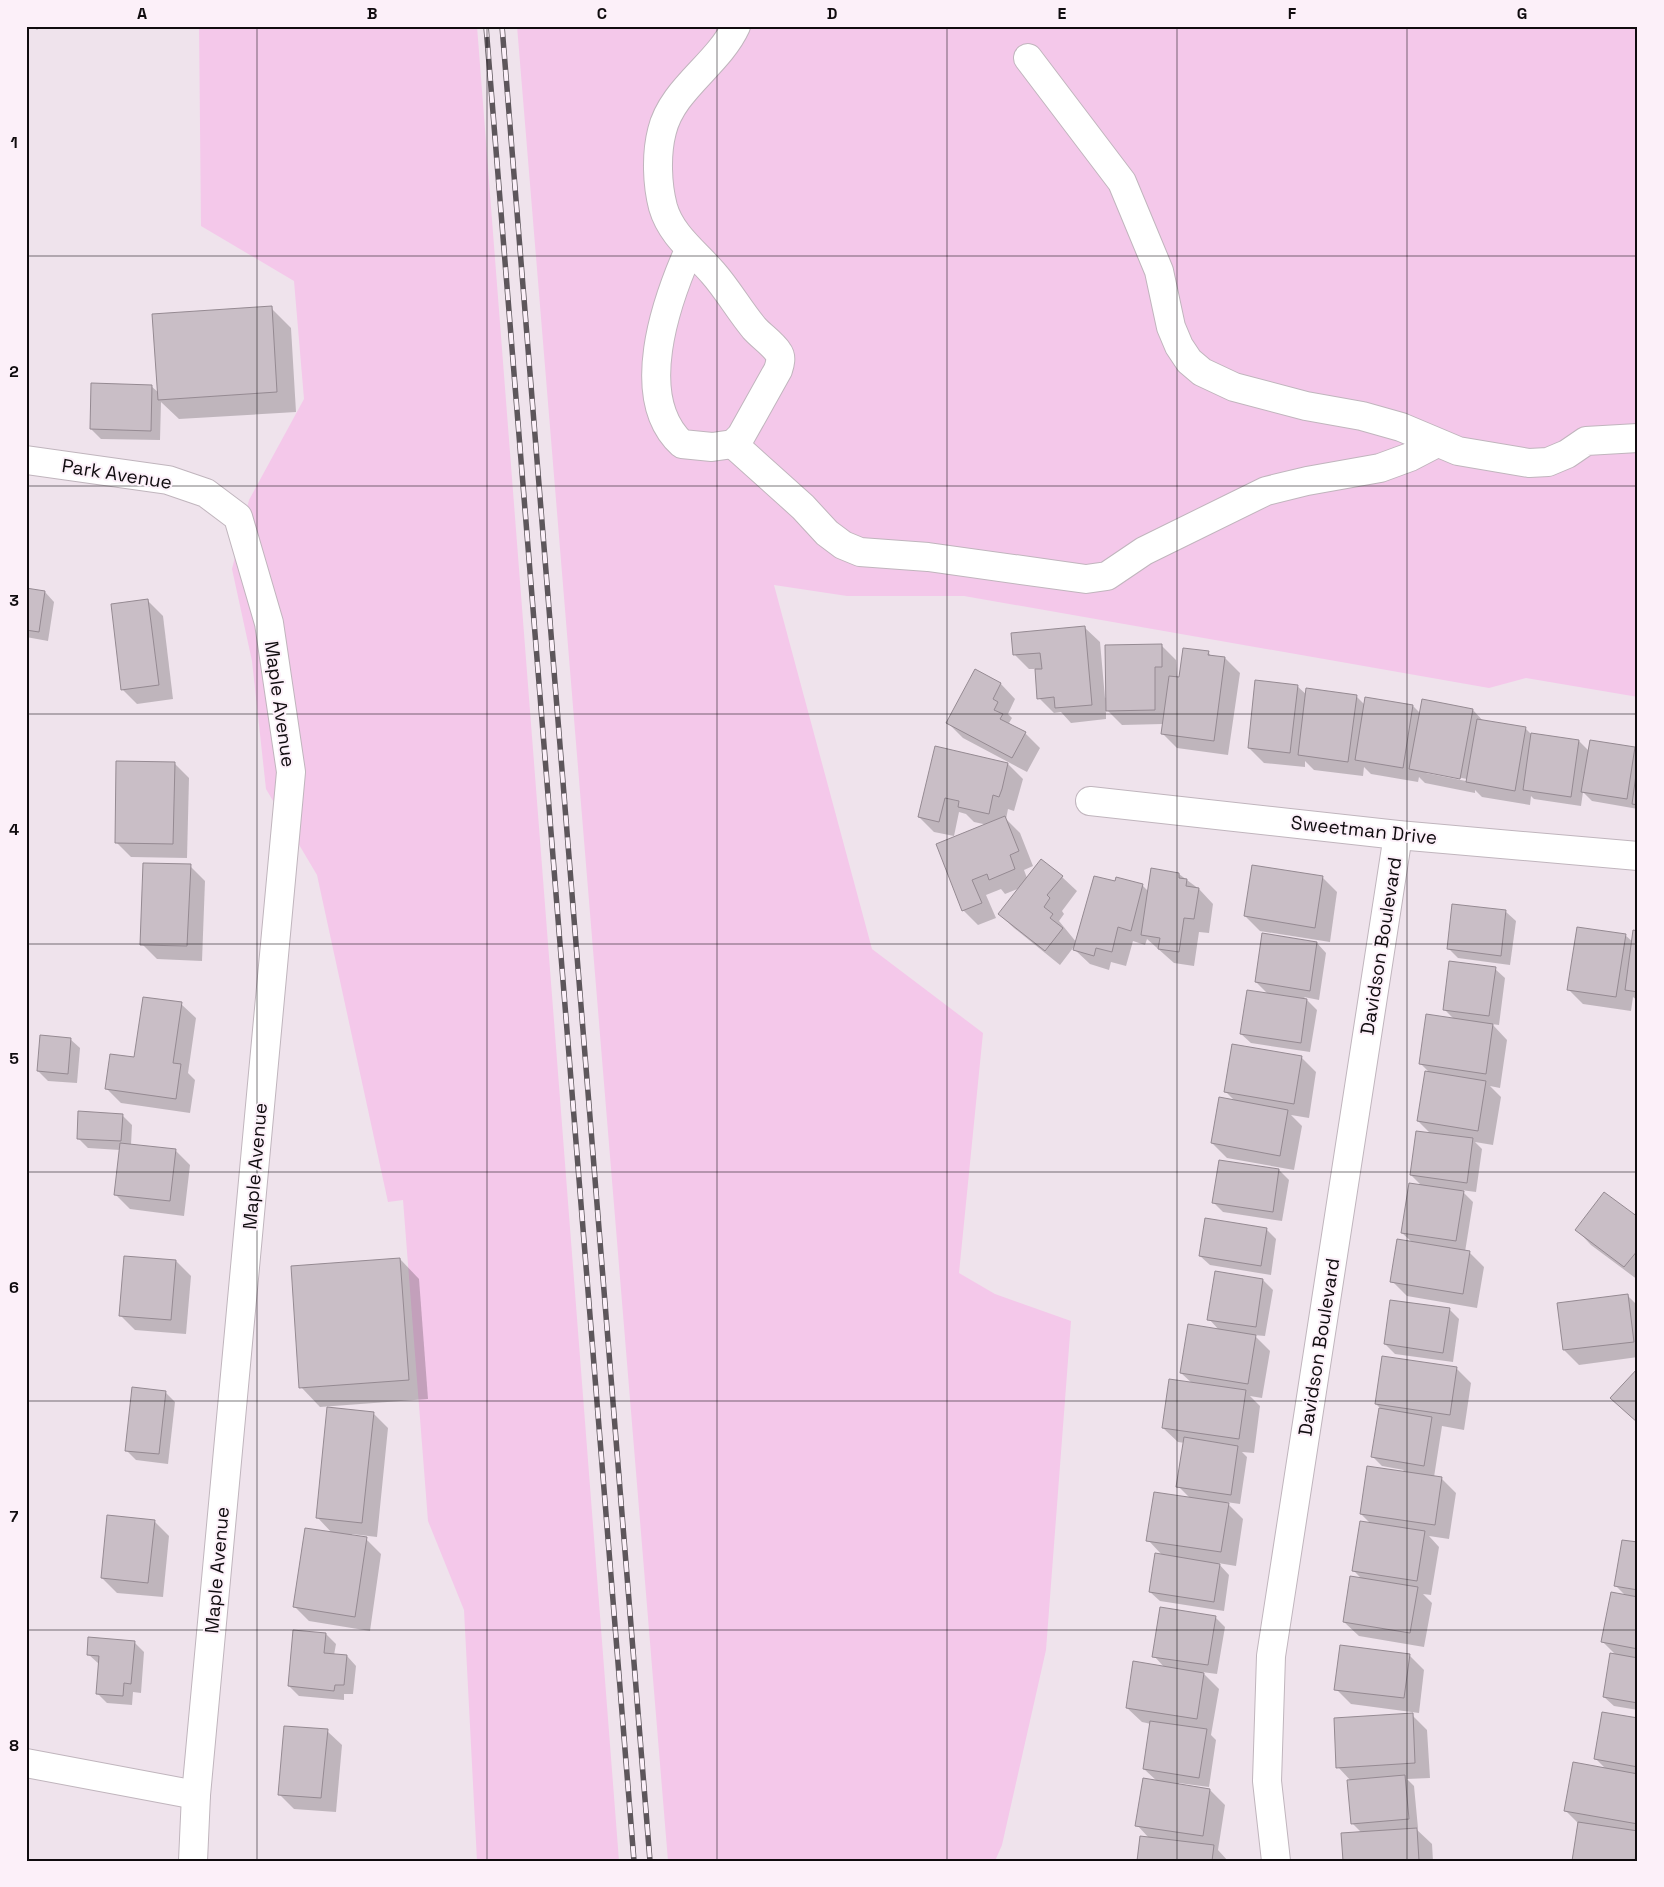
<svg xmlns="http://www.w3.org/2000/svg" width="1664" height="1887" viewBox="0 0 1664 1887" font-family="'Space Grotesk',sans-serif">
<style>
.green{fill:#f4c8ea}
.shadow{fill:#0003;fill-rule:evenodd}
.building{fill:#c9bec6;stroke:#958a92}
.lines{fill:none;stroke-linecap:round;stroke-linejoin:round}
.minor-casing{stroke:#c0b5bd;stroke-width:30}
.minor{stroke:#fff;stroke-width:28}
.rail-casing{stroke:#5d565b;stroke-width:5.5}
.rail{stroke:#fcf0f9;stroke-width:4;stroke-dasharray:11;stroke-linecap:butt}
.grid{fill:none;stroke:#100c0f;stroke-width:1;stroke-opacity:0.55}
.labels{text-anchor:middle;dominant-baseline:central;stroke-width:4;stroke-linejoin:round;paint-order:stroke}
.street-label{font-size:19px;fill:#100c0f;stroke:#fcf0f9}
.neatline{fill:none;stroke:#100c0f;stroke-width:2}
.grid-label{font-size:16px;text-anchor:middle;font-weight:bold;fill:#100c0f}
</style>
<rect width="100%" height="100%" fill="#efe3ec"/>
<g class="green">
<polygon points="199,26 477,26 619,1861 477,1861 464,1610 428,1521 403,1200 388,1202 317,875 266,789 252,661 232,569 249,500 304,399 294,281 201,226"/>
<polygon points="517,26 1638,26 1638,697 1526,678 1489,688 964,596 847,596 774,585 872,949 983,1033 959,1273 995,1294 1071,1321 1046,1650 1002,1845 995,1861 668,1861"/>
</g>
<g class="shadow">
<polygon points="33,26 41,26 37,30"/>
<polygon points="271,308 291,328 296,412 179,419 161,402 160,440 101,439 91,429 151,386 159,393"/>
<polygon points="26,589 45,592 54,602 48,641 26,637"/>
<polygon points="148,601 163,616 173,699 137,704 122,689"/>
<polygon points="1085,628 1100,642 1105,698 1161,645 1176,660 1177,678 1180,678 1208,652 1212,657 1225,658 1240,673 1228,755 1177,748 1162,733 1163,724 1122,725 1106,709 1106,719 1071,723 1061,712 1054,713 1039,698 1036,669 1029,669 1015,655"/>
<polygon points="1001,684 1015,699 1008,714 1012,718 1009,723 1025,733 1040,748 1027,772 963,738 948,723"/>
<path d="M1297,686l10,9 49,1 9,9 48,1 8,8 52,-4 11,12 42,7 6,6 47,6 10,10 45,-3 4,4v57l-46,-8 -9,-9 -2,14 -47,-7 -3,-3 -1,9 -48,-8 -7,-7v3l-50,-10 -6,-6 -1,5 -47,-8 -7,-7 -1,9 -49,-6 -9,-9v6l-41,-4 -15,-15zM1426,771l41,8 -1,2 -40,-8z"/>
<polygon points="936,747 1008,764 1023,779 1014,811 1008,809 1006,819 1020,833 1033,866 1024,870 1027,878 1062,877 1077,891 1062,911 1064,914 1059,921 1077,943 1117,878 1143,886 1149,892 1179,874 1199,889 1213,904 1209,933 1199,932 1194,966 1174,963 1147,939 1145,945 1133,941 1126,966 1111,962 1109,970 1090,964 1075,950 1076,944 1060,965 1014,928 999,914 1020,888 1005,894 1001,889 986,895 996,918 978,925 963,910 988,825 974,822 966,814 959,812 954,836 934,832 919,817"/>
<polygon points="174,763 189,778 187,858 131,857 116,842"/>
<polygon points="190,866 205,881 202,961 157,959 142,944"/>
<polygon points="1323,878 1337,892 1330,942 1260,931 1245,916"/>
<polygon points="1506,912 1516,921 1510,965 1458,958 1448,948"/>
<polygon points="1578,928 1626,936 1633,942 1638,932 1638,1001 1633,997 1631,1011 1583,1004 1568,989"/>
<polygon points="1317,943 1326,953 1319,1000 1304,997 1317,1010 1310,1052 1251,1043 1241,1034 1268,994 1256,982"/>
<polygon points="1495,969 1505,978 1499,1025 1492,1024 1507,1040 1500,1088 1490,1086 1501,1097 1493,1145 1475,1142 1482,1149 1476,1192 1461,1190 1473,1202 1465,1252 1469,1252 1484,1267 1477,1308 1407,1296 1392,1281 1413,1243 1402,1233 1422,1186 1411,1175 1431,1134 1418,1121 1430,1073 1421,1064 1454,1019 1444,1009"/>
<polygon points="181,1004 196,1018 188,1073 195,1080 190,1113 121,1103 106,1088 135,1059"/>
<polygon points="70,1039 80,1048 77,1083 48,1081 38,1071"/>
<polygon points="1301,1057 1316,1072 1309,1118 1291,1115 1302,1126 1294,1170 1227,1158 1212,1143 1236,1102 1226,1092"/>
<polygon points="122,1115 132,1125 131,1145 175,1150 190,1165 184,1216 130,1209 116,1195 120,1150 88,1148 78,1138"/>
<polygon points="1279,1170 1289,1180 1282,1221 1223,1212 1213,1202"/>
<polygon points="1638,1218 1638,1280 1591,1245 1577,1230"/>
<polygon points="1266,1229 1276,1239 1271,1275 1210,1265 1200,1256"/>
<polygon points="400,1259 419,1279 428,1399 320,1407 301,1387"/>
<polygon points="176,1261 191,1276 186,1334 135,1330 121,1316"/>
<polygon points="1216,1273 1263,1280 1273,1290 1265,1336 1254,1335 1270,1351 1262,1398 1250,1396 1260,1406 1254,1453 1242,1452 1247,1457 1240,1504 1226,1502 1243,1519 1236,1566 1218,1563 1229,1575 1224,1611 1160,1601 1150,1592 1163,1556 1148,1540 1190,1498 1178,1486 1185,1443 1178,1442 1163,1428 1193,1384 1181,1373 1219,1330 1209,1319"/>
<polygon points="1628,1296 1638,1306 1638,1357 1579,1365 1564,1350"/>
<polygon points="1449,1309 1459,1319 1453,1362 1395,1354 1385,1344"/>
<polygon points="1456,1368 1471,1383 1464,1430 1442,1426 1434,1477 1441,1478 1456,1493 1449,1539 1429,1536 1439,1547 1431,1595 1423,1594 1432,1603 1424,1647 1359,1636 1344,1622 1362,1579 1353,1570 1371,1524 1361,1514 1404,1470 1382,1466 1373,1457 1380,1408 1376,1404"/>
<polygon points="165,1392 175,1402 168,1464 136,1460 126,1450"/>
<polygon points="373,1413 388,1428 377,1537 352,1534 352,1536 366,1539 381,1554 370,1631 309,1621 294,1606 333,1534 317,1517"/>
<polygon points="154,1521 169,1536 163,1597 117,1593 102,1578"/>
<polygon points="1638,1543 1638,1710 1614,1706 1604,1697 1617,1656 1603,1642 1626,1596 1615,1585"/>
<polygon points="1215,1617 1225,1627 1217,1674 1202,1672 1219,1689 1211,1735 1216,1740 1209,1787 1179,1783 1179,1785 1210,1790 1225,1805 1218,1850 1228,1861 1138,1861 1149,1838 1137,1825 1157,1781 1144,1769 1151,1724 1142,1722 1127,1708 1165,1668 1154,1656"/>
<polygon points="294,1631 326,1634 336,1644 334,1655 347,1656 356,1666 353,1694 344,1694 344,1700 299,1696 289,1686"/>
<polygon points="134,1642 144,1652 141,1693 133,1692 132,1705 107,1703 97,1693 99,1664 88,1654"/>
<polygon points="1409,1655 1424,1670 1419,1713 1351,1704 1336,1689"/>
<polygon points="1412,1715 1427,1730 1430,1778 1407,1779 1414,1786 1418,1828 1415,1828 1432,1844 1433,1861 1344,1861 1362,1833 1352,1823 1351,1781 1338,1767"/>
<polygon points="1638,1719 1638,1861 1573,1861 1579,1824 1565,1810 1606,1769 1595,1758"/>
<polygon points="327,1731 342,1745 336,1812 294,1809 279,1794"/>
</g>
<g class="building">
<polygon points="272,306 277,392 158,400 152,314"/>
<polygon points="91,383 152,385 151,431 90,429"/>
<polygon points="26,588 45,591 39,632 26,630"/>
<polygon points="148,599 159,685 121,690 111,604"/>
<polygon points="1085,626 1092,705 1055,708 1054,697 1037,699 1035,669 1042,669 1040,653 1013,655 1011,633"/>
<polygon points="1162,644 1162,667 1155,667 1155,710 1106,711 1105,645"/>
<polygon points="1183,648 1209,651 1208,655 1225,657 1214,741 1161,734 1169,676 1179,677"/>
<polygon points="975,669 1001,683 993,699 998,702 994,710 1003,714 1000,719 1026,732 1012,758 946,723"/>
<polygon points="1255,680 1298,685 1290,753 1248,748"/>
<polygon points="1306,688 1357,695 1348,762 1298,755"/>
<polygon points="1365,697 1413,705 1403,768 1355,760"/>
<polygon points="1422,699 1473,709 1460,779 1409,769"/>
<polygon points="1477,719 1526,727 1515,791 1466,782"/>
<polygon points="1531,733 1579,740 1571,797 1523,790"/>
<polygon points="1590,740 1635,747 1627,799 1581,792"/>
<polygon points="935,746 1008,763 1002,789 999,797 993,795 989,814 958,807 959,801 945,798 939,822 918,817"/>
<polygon points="1638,760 1638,805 1632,804"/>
<polygon points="116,761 175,762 173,844 115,843"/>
<polygon points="1005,816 1019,851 1010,855 1015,869 989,880 987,874 972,880 982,903 962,911 936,844"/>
<polygon points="1041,859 1063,876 1047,895 1050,898 1044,907 1053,914 1050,918 1063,928 1045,951 998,914"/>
<polygon points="143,863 191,864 187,946 140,945"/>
<polygon points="1252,865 1323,876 1315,928 1244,916"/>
<polygon points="1151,868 1179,873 1179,878 1187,879 1186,886 1199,888 1194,919 1184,918 1179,952 1158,949 1160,938 1141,935"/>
<polygon points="1094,876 1115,881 1116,877 1143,884 1131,931 1118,927 1112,952 1096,948 1094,956 1073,950"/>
<polygon points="1452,904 1506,910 1501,956 1447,949"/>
<polygon points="1577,927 1626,934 1616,997 1567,990"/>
<polygon points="1633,930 1638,931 1638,992 1625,990"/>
<polygon points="1262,933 1317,942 1310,991 1255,982"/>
<polygon points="1449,961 1496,967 1489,1016 1443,1010"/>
<polygon points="1247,990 1307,999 1301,1043 1240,1034"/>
<polygon points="143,997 182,1002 173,1063 181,1064 176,1099 105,1089 110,1054 134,1057"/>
<polygon points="1426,1014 1493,1024 1486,1074 1419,1064"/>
<polygon points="40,1035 71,1038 68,1074 37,1071"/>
<polygon points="1232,1044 1302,1056 1294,1104 1224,1092"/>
<polygon points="1425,1071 1486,1081 1478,1131 1417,1121"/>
<polygon points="1219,1097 1288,1110 1280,1156 1211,1143"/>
<polygon points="78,1111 123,1114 121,1141 77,1139"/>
<polygon points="1416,1131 1473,1138 1467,1183 1410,1175"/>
<polygon points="120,1143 176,1149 170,1201 114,1195"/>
<polygon points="1219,1160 1279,1169 1273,1212 1212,1203"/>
<polygon points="1409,1183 1464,1191 1456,1241 1401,1233"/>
<polygon points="1604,1192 1638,1217 1638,1250 1624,1267 1575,1230"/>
<polygon points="1205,1218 1267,1228 1261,1266 1199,1256"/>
<polygon points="1397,1239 1470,1251 1463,1294 1390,1282"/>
<polygon points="124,1256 176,1260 171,1320 119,1316"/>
<polygon points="400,1258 409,1380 299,1388 291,1266"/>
<polygon points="1215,1271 1263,1279 1256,1327 1207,1320"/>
<polygon points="1628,1294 1634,1342 1563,1350 1557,1303"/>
<polygon points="1390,1300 1450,1308 1443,1353 1384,1344"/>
<polygon points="1188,1324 1256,1335 1248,1384 1180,1373"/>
<polygon points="1382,1356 1457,1367 1450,1415 1375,1404"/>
<polygon points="1638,1368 1638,1423 1610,1398"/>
<polygon points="1169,1379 1246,1390 1239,1439 1162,1428"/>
<polygon points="132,1387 166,1391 159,1454 125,1451"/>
<polygon points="327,1407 374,1412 362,1523 316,1518"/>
<polygon points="1379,1408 1432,1417 1424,1466 1371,1457"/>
<polygon points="1184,1437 1238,1446 1231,1495 1176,1487"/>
<polygon points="1367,1466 1442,1477 1435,1525 1360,1514"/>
<polygon points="1154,1492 1229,1503 1221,1552 1146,1541"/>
<polygon points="107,1515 155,1520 148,1583 101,1578"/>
<polygon points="1360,1521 1425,1531 1417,1581 1352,1571"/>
<polygon points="305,1528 367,1537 355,1617 293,1607"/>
<polygon points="1622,1540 1638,1542 1638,1590 1614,1586"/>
<polygon points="1155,1553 1220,1564 1214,1602 1149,1592"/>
<polygon points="1350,1576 1418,1587 1410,1633 1343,1622"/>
<polygon points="1611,1592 1638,1597 1638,1649 1601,1642"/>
<polygon points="1160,1607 1216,1616 1208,1665 1152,1657"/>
<polygon points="293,1630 326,1633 324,1653 347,1655 344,1685 335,1685 334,1691 288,1686"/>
<polygon points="88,1637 135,1641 131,1684 124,1683 123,1696 96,1694 99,1656 87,1655"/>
<polygon points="1340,1645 1410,1654 1404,1698 1334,1690"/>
<polygon points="1610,1653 1638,1658 1638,1703 1603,1697"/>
<polygon points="1133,1661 1204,1673 1197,1719 1126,1708"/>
<polygon points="1602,1712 1638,1718 1638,1767 1594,1759"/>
<polygon points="1413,1713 1415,1763 1336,1768 1334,1718"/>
<polygon points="1150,1721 1207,1729 1199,1778 1143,1769"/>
<polygon points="284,1726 328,1729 321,1798 278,1795"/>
<polygon points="1573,1762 1638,1774 1638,1824 1564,1811"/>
<polygon points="1405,1775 1409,1819 1351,1824 1347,1780"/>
<polygon points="1143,1778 1210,1789 1203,1836 1135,1826"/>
<polygon points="1578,1822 1638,1831 1635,1861 1572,1861"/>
<polygon points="1417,1828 1419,1861 1343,1861 1341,1833"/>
<polygon points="1140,1836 1214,1845 1212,1861 1137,1861"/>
</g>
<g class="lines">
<g class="minor-casing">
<g id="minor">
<polyline points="1028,58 1122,182 1159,271 1171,327 1179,346 1189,361 1202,372 1234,387 1306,406 1362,416 1401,427 1458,451 1529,463 1548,462 1567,454 1586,441 1638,438"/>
<path d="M689,250c-23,52 -57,148 -7,194l30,3 21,-3 8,-8 37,-66c2,-6 4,-13 0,-18 -6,-9 -17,-16 -24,-24 -15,-18 -26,-38 -41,-55 -18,-21 -42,-38 -50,-66 -6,-23 -7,-53 -1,-76 10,-42 56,-66 74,-105"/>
<polyline points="733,444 803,507 827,533 843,545 860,552 928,557 1086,579 1107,576 1144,551 1266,491 1307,481 1380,468 1410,457 1437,443"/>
<polyline points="26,460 168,480 206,493 238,517 269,623 291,772 196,1795 193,1861"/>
<polyline points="1090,801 1398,835 1638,856"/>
<polyline points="26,1763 196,1795"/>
<polyline points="1276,1861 1267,1781 1271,1656 1398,835"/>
</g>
</g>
<use href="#minor" class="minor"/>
<g class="rail-casing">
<g id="rail">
<polyline points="486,26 634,1861"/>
<polyline points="502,26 650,1861"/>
</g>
</g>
<use href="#rail" class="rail"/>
</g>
<path class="grid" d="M257,26v1835M487,26v1835M717,26v1835M947,26v1835M1177,26v1835M1407,26v1835M26,256h1612M26,486h1612M26,714h1612M26,944h1612M26,1172h1612M26,1401h1612M26,1630h1612"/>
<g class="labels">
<g class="street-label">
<text transform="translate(117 474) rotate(9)">Park Avenue</text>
<text transform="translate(280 704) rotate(82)">Maple Avenue</text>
<text transform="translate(1364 830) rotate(6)">Sweetman Drive</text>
<text transform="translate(1381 946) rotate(-81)">Davidson Boulevard</text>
<text transform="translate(255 1166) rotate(-85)">Maple Avenue</text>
<text transform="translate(1319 1347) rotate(-81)">Davidson Boulevard</text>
<text transform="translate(217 1570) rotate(-85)">Maple Avenue</text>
</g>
</g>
<rect width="1664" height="1887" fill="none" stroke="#fcf0f9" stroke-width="55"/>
<rect x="28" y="28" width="1608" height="1832" class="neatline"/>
<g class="grid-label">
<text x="142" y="19">A</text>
<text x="372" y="19">B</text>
<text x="602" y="19">C</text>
<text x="832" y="19">D</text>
<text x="1062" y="19">E</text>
<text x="1292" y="19">F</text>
<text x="1522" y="19">G</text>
<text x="14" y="148">1</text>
<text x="14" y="377">2</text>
<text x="14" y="606">3</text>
<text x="14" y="835">4</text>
<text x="14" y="1064">5</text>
<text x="14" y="1293">6</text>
<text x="14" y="1522">7</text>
<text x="14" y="1751">8</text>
</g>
</svg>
